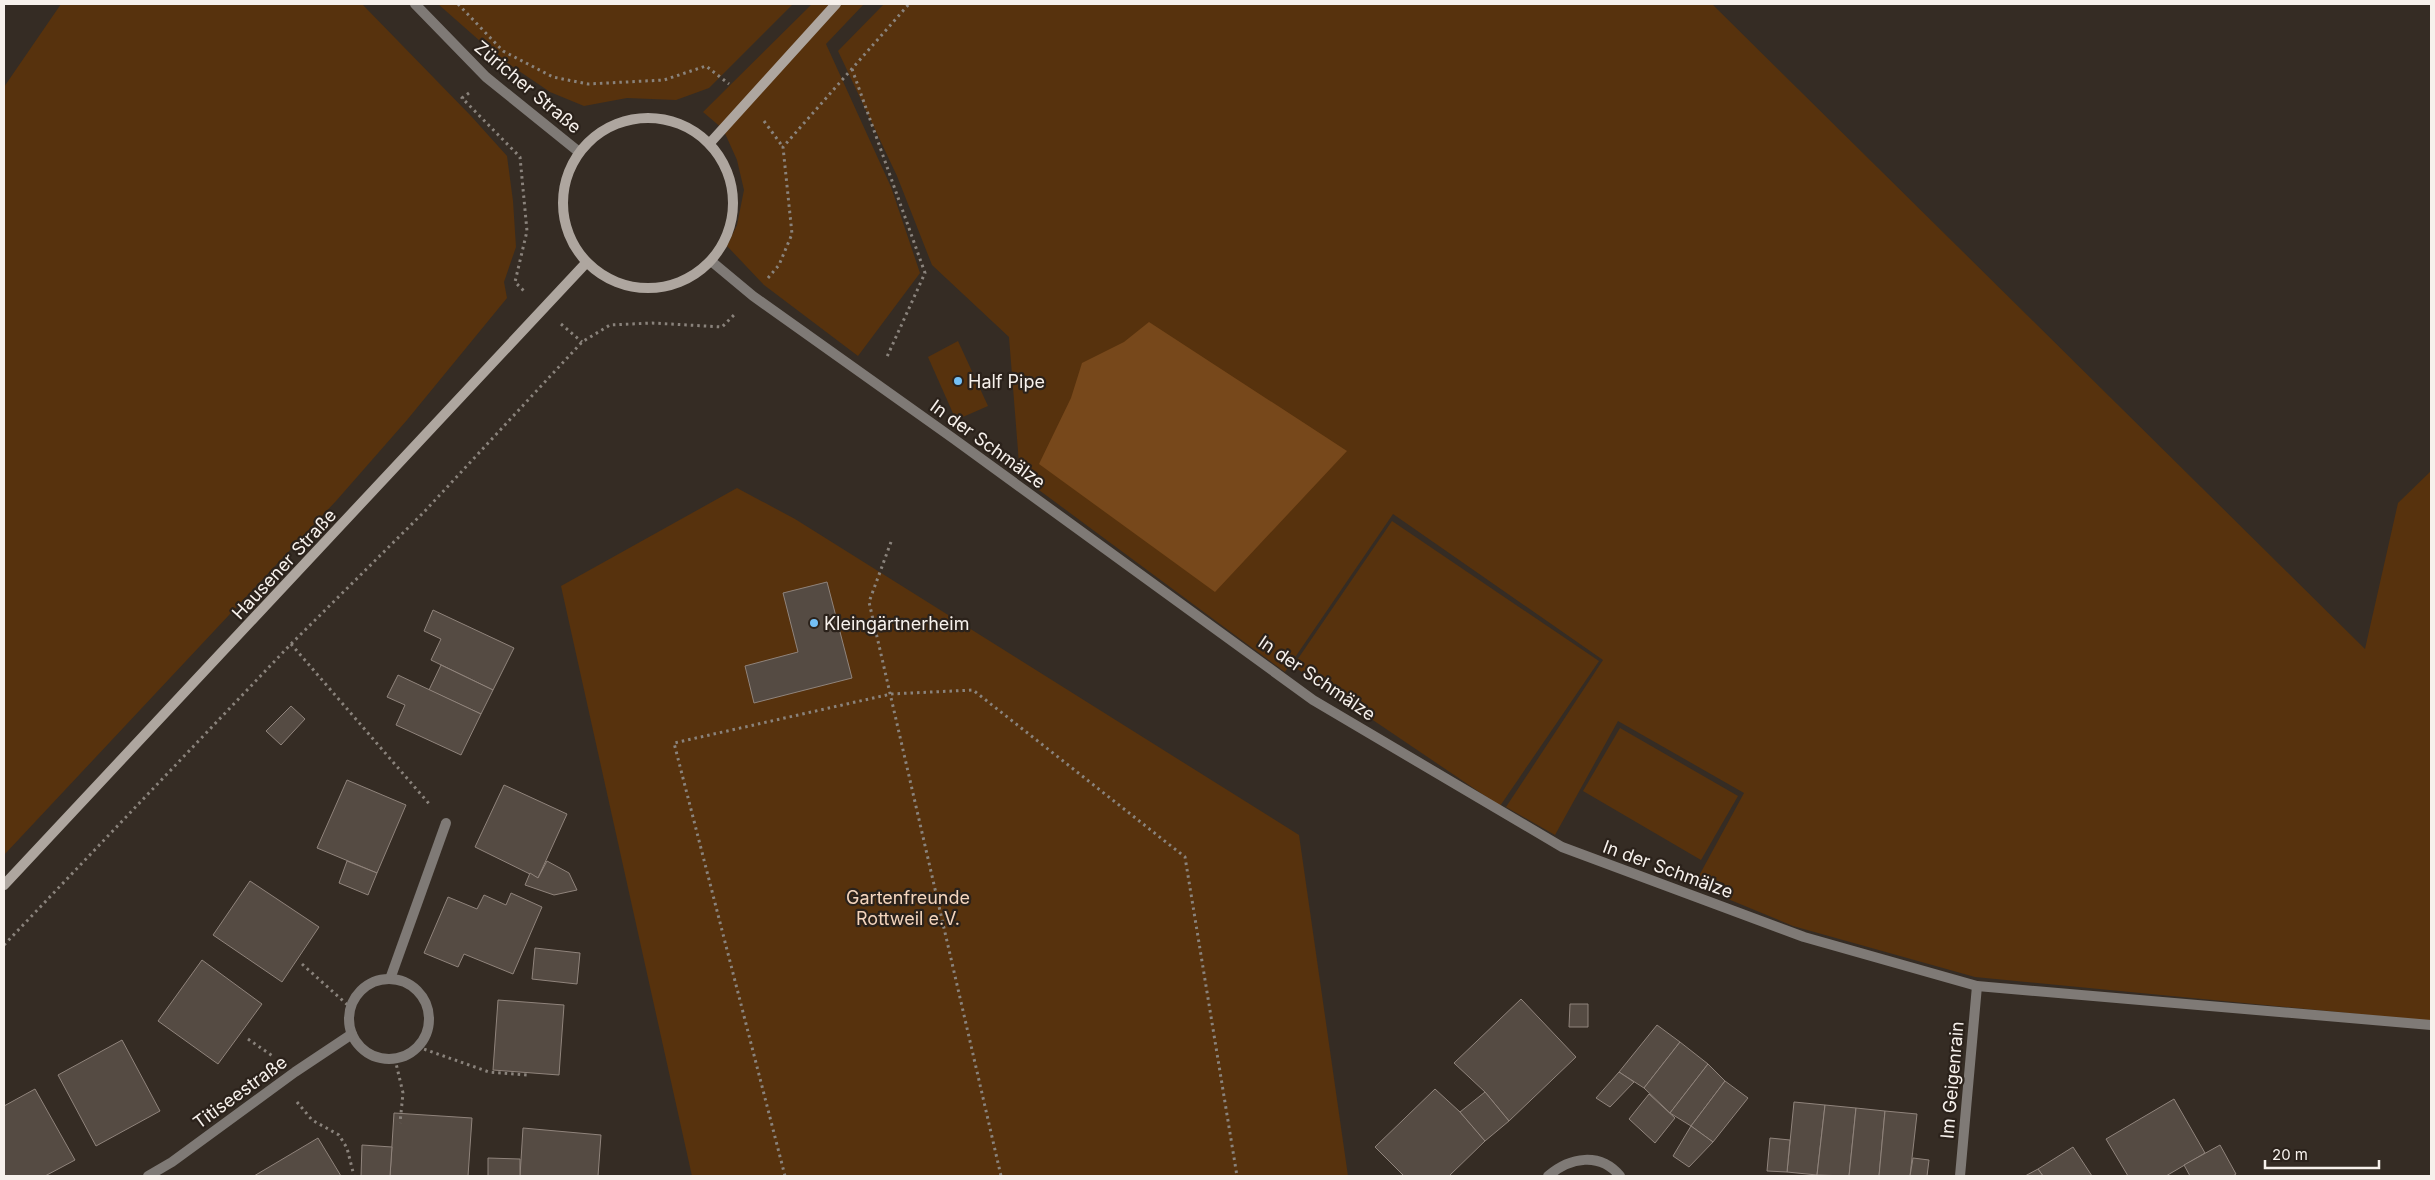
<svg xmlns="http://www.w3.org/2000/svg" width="2435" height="1180" viewBox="0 0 2435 1180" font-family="Inter,sans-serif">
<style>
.green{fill:#57320d}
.water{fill:#77481b}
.building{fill:#554b43;stroke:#90847c}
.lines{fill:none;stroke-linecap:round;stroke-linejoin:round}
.path{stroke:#8a837c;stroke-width:3;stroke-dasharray:2.5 4;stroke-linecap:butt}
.minor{stroke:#7f7a76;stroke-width:10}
.secondary{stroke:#aea69f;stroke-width:10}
.poi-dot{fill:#74c0f6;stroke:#2b221b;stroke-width:2}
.labels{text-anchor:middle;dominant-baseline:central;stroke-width:4.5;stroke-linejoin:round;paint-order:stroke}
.street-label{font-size:18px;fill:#f7f1ec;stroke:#2b221b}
.poi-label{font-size:18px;fill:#f7f1ec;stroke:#2b221b;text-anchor:start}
.park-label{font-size:18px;fill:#f4d5bd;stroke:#2b221b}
</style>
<rect width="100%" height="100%" fill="#352c24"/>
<g class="green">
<polygon points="61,4 362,4 471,116 507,156 513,201 516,247 504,282 507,298 407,420 336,501 4,855 4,87"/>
<polygon points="438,4 793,4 709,88 676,100 627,98 584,106 550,92 497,56"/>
<polygon points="812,4 864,4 826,44 891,187 920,273 858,356 764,285 727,246 737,225 744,190 737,160 723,129 703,112"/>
<polygon points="884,4 1712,4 2365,649 2398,503 2431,471 2431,1021 1975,977 1793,926 1694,885 1744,793 1618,721 1555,835 1506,807 1603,660 1393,514 1285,672 1020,476 1009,337 932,265 897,176 838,51"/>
<polygon points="958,341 988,406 956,420 928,357"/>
<polygon points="737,488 795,519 1299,835 1348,1176 692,1176 561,586"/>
<polygon points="1392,521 1599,661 1500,806 1293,666"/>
<polygon points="1620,728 1738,796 1701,860 1583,791"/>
</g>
<polygon class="water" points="1149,322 1347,451 1215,592 1039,464 1071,398 1082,363 1124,342"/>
<g class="building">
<polygon points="827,582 852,678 754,703 745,666 798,652 783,593"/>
<polygon points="433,610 514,648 493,690 431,660 441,639 424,631"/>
<polygon points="441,665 493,690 481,714 429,690"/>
<polygon points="398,675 481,714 461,755 396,725 405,705 387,697"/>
<polygon points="291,706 305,719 281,745 266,731"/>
<polygon points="347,780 406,805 377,873 317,848"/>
<polygon points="504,785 567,814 538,878 475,847"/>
<polygon points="347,861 377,873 368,895 339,883"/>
<polygon points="547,861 569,873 577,890 554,895 525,885 530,873 538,878"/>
<polygon points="250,881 319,927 282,982 213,935"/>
<polygon points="511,893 542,907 513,974 464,954 458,967 424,953 448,897 477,909 484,895 506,905"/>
<polygon points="535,948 580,953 577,984 532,979"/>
<polygon points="202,960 262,1004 218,1064 158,1021"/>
<polygon points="1521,999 1576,1057 1509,1121 1485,1092 1454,1063"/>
<polygon points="498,1000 564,1005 559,1075 493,1070"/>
<polygon points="1570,1004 1588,1004 1588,1027 1569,1027"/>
<polygon points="1657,1025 1680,1042 1644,1088 1619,1072"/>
<polygon points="122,1040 160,1111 96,1146 58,1075"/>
<polygon points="1680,1042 1708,1064 1670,1113 1644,1088"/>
<polygon points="1708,1064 1725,1081 1691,1126 1670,1113"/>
<polygon points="1619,1072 1634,1082 1610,1107 1596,1098"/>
<polygon points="1725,1081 1748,1098 1713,1142 1691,1126"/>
<polygon points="35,1089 75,1160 45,1176 4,1176 4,1106"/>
<polygon points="1435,1089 1460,1112 1485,1141 1449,1176 1404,1176 1375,1147"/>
<polygon points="1485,1092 1509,1121 1485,1141 1460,1112"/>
<polygon points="1649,1094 1675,1118 1655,1143 1629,1119"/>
<polygon points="2174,1099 2205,1153 2166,1176 2128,1176 2106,1139"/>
<polygon points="1794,1102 1825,1105 1817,1175 1787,1172"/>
<polygon points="1825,1105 1856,1108 1849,1176 1817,1175"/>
<polygon points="1856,1108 1885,1111 1879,1176 1849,1176"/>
<polygon points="1885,1111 1917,1114 1910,1176 1879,1176"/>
<polygon points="394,1113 472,1118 468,1176 390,1176"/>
<polygon points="1691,1126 1713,1142 1689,1167 1673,1156"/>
<polygon points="523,1128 601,1135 598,1176 520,1176"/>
<polygon points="318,1138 341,1176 254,1176"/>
<polygon points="1770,1138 1790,1140 1787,1172 1767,1171"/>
<polygon points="362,1145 392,1147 390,1176 361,1176"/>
<polygon points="2220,1145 2236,1174 2233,1176 2190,1176 2184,1165"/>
<polygon points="2073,1147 2092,1176 2043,1176 2038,1169"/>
<polygon points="488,1158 520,1159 520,1176 488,1176"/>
<polygon points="1913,1158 1929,1160 1927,1176 1910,1176"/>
<polygon points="2038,1169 2043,1176 2025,1176"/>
</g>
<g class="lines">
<g class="path">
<polyline points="458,4 503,51 553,77 588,84 664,80 706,66 729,84"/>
<polyline points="852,69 925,273 886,359"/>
<polyline points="469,93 462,98 520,157 527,231 515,282 525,292"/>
<polyline points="764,121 783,147"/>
<polyline points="768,278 779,265 792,234 783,147 909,4"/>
<polyline points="561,324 582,342"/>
<polyline points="891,542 869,602 1001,1176"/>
<polyline points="291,644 431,806"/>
<polyline points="4,945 291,644 424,512 582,342 610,325 652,323 722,327 735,314"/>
<polyline points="302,964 351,1008"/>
<polyline points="248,1039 274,1057"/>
<polyline points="418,1047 489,1072 528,1075"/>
<polyline points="395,1059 403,1093 400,1123"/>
<polyline points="297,1102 312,1120 339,1135 347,1148 354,1176"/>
<polyline points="785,1176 674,743 891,694 973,690 1185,857 1237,1176"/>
</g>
<g class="minor">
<polyline points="415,4 486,77 579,152"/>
<polyline points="711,261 753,296 954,439 1313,700 1562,847 1804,937 1977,986 2431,1025"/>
<polyline points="390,979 446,823"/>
<circle cx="389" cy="1019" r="40"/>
<polyline points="148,1176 172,1162 295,1072 352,1034"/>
<path d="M1548,1176c22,-19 52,-24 72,0"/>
<polyline points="1960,1176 1977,986"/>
</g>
<g class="secondary">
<circle cx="648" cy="203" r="85"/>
<polyline points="710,143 836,4"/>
<polyline points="4,885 586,263"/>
</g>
</g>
<g class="poi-dot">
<circle cx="958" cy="381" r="5"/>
<circle cx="814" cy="623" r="5"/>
</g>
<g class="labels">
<g class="street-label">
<text transform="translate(528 87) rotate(40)">Züricher Straße</text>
<text transform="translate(988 444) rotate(36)">In der Schmälze</text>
<text transform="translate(284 564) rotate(-47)">Hausener Straße</text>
<text transform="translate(1317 678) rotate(34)">In der Schmälze</text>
<text transform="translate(1668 869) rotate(20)">In der Schmälze</text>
<text transform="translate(1952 1080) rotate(-85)">Im Geigenrain</text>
<text transform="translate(240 1092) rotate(-36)">Titiseestraße</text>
</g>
<g class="poi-label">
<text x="968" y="381">Half Pipe</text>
<text x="824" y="623">Kleingärtnerheim</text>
</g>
<g class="park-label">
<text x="908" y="897">Gartenfreunde<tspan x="908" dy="21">Rottweil e.V.</tspan></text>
</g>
</g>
<rect width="2435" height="1180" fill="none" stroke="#f7f1ec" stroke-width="10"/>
<path d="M2265 1160v8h114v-8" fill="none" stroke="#f7f1ec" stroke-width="2.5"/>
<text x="2272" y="1160" font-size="15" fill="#f7f1ec" stroke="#2b221b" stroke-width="4" paint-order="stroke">20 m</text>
</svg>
